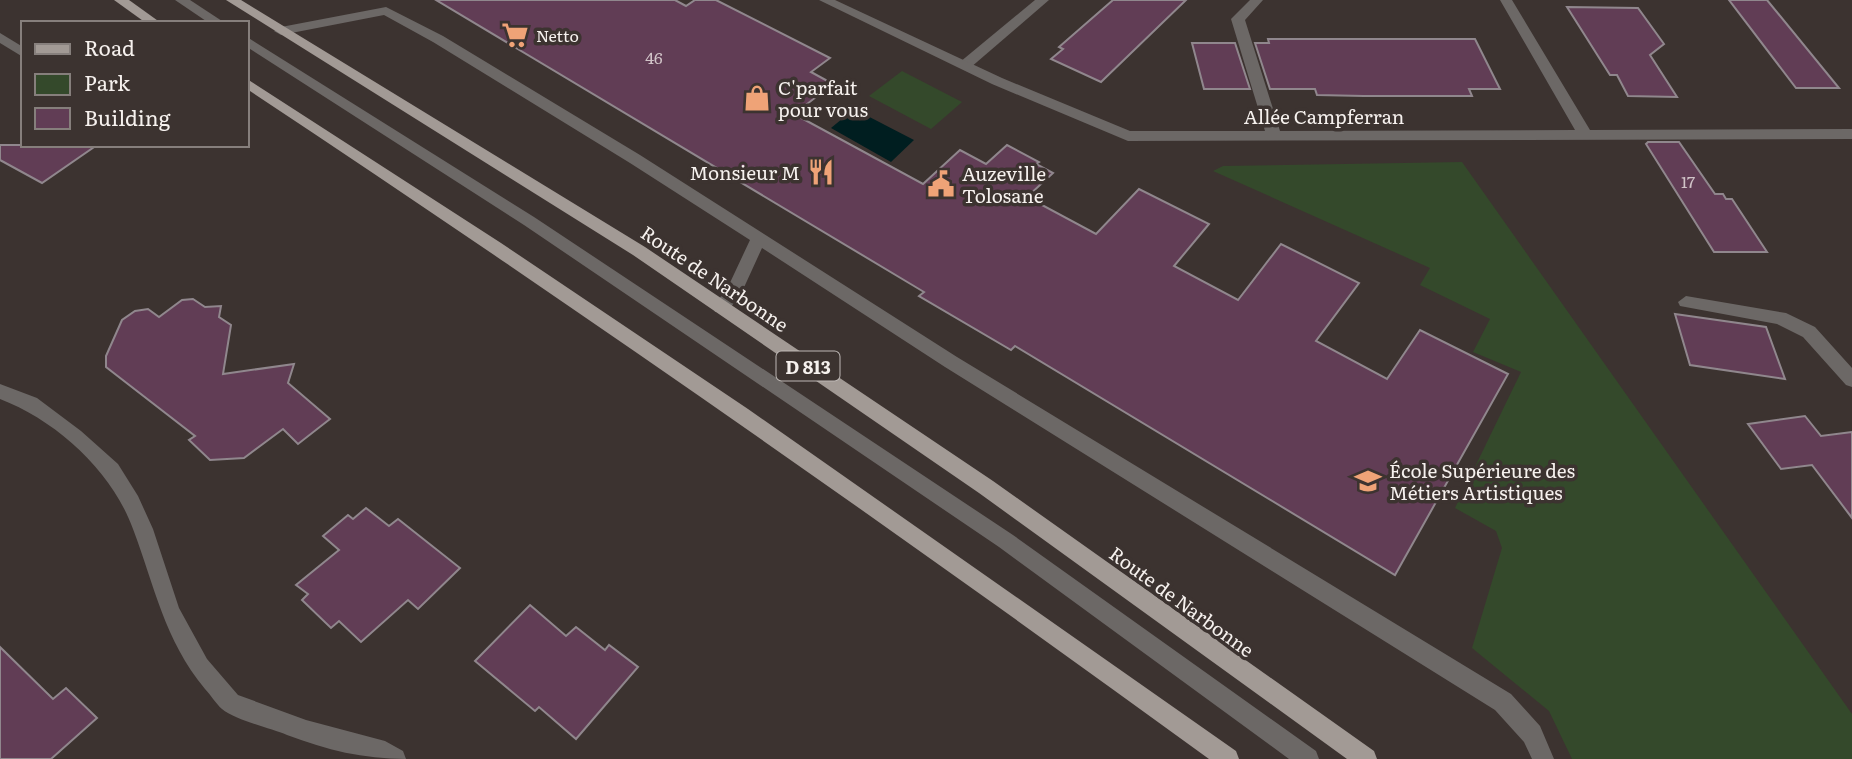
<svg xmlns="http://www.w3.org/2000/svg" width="1852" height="759" viewBox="0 0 1852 759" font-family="Literata,serif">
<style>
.green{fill:#34492b}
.water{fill:#001e20}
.building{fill:#613d55;stroke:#90878d;stroke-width:2}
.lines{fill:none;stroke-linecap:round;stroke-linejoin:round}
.service{fill:#6c6866;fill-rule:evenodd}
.pedestrian{fill:#6c6866;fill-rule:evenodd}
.minor{fill:#6c6866;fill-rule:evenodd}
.primary{fill:#a29a95;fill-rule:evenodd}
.labels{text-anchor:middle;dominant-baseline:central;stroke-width:7;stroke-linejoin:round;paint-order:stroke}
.far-poi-label{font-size:16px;fill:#f6f1ee;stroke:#3c3330;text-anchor:start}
.number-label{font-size:16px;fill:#d1c4c8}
.shield{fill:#3c3330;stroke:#beb8b5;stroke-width:2}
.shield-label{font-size:18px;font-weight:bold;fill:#f6f1ee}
.poi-label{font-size:19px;fill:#f6f1ee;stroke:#3c3330;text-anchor:start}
.street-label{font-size:19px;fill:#f6f1ee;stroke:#3c3330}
</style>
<rect width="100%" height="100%" fill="#3c3330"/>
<g class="green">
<polygon points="902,71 962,102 931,129 869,96"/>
<polygon points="1462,162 1852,714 1852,759 1572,759 1549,711 1472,648 1502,548 1496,531 1455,508 1521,372 1473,352 1490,319 1420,285 1430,268 1213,171 1223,166"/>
</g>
<polygon class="water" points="854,109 914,140 891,162 831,128"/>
<g class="building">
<polygon points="436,0 675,0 686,6 695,0 716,0 830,58 811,72 833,84 794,114 923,184 960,150 986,164 1007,145 1039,162 1036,164 1053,173 1027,197 1096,234 1139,189 1209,224 1174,266 1238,300 1281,244 1359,283 1316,341 1387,379 1420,330 1508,374 1395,575 1015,346 1011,350 919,296 924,292"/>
<polygon points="1113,0 1186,0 1101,82 1051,59 1063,49 1059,47"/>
<polygon points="1729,0 1767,0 1839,88 1796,88"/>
<polygon points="1567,7 1638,8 1664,44 1650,55 1677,97 1628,96 1617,75 1610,75"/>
<polygon points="1268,39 1475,39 1500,89 1469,89 1472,96 1364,96 1317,95 1315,89 1270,89 1255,43 1269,43"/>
<polygon points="1192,43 1235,43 1250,89 1204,89"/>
<polygon points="1648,142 1679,142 1715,194 1723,194 1726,199 1732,199 1767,252 1714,252 1646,144"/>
<polygon points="0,145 97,145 42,183 0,160"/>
<polygon points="193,299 205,307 221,306 219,317 231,325 223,374 294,364 288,383 330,419 298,444 283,429 244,458 210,460 189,440 195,436 106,367 106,356 122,320 135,311 148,309 159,317 182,300"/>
<polygon points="1675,314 1766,327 1785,379 1690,365"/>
<polygon points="1805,416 1821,436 1852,432 1852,518 1812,465 1781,469 1748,424"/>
<polygon points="366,508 389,526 398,519 460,568 418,609 408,600 361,642 339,621 331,628 302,600 308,594 296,585 339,550 323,536 348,515 353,519"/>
<polygon points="530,605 566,636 576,627 605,650 609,645 638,667 576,739 539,707 535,711 475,661"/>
<polygon points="0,647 53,699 66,688 97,718 51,759 0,759"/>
</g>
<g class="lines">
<g class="service">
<polygon points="175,0 190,0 225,23 209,23"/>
<polygon points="386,7 443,36 640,155 957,357 1511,694 1540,726 1554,759 1532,759 1524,742 1495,710 945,367 762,248 741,294 727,312 715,312 713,307 728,287 750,240 630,163 433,42 384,15 281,35 274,31 281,27"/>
<polygon points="0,33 23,47 23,57 0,43"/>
<polygon points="247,37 534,217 1013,535 1316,751 1319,759 1289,759 999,547 524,225 247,47"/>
<polygon points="1686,296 1786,313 1815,327 1852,368 1852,387 1846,385 1803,337 1777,324 1680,306 1678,302"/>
</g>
<polygon class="pedestrian" points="1035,0 1049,0 970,68 960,68 960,62"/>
<g class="minor">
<polygon points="819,0 835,0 1002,78 1130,131 1265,131 1231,19 1250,0 1263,0 1245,20 1280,131 1575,130 1500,0 1512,0 1590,130 1852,129 1852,139 1128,141 992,84"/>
<path d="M0,384l37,14 44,33 37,33 20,32 15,33 26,79 28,51 31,36 68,25 79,21 18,10 3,8c-43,0 -79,-9 -119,-24 -17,-7 -52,-15 -65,-26 -6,-5 -11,-14 -17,-20 -41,-50 -50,-102 -72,-160 -21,-58 -76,-108 -133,-130z"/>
</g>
<g class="primary">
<polygon points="114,0 129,0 161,23 146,23"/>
<polygon points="226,0 241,0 645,247 993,481 1374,751 1377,759 1347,759 979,493 633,255"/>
<path d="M247,79l254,164 247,166 488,342 3,8h-30c-316,-230 -636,-454 -962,-670z"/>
</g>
</g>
<defs>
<g id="supermarket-bare" transform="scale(2.1)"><path d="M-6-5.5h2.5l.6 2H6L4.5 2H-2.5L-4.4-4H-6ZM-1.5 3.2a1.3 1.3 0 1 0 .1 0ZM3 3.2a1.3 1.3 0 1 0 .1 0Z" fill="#efa377" stroke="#3c3330" stroke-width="2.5" paint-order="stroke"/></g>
<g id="shop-bare" transform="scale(2.1)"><path d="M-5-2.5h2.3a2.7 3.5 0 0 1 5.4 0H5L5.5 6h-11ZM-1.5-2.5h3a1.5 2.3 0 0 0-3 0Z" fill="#efa377" stroke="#3c3330" stroke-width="2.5" paint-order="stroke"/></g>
<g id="restaurant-bare" transform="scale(2.1)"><path d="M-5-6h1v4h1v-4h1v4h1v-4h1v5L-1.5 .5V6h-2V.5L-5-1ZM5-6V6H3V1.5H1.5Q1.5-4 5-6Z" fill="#efa377" stroke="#3c3330" stroke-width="2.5" paint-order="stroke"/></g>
<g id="civic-bare" transform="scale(2.1)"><path d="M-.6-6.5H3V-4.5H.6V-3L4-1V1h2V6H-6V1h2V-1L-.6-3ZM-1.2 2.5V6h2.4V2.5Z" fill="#efa377" stroke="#3c3330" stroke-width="2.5" paint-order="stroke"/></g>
<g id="university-bare" transform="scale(2.1)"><path d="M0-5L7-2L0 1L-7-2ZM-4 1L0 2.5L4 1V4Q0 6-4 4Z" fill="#efa377" stroke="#3c3330" stroke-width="2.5" paint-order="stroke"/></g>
</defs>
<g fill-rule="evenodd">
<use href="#supermarket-bare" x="515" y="35"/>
<use href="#shop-bare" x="757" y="98"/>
<use href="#restaurant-bare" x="821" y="172"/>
<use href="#civic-bare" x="941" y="184"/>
<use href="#university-bare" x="1368" y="481"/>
</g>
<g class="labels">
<g class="far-poi-label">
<text x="536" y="35">Netto</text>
</g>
<g class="number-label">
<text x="654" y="57">46</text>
<text x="1688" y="181">17</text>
</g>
<rect class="shield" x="776.5" y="351.5" width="63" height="29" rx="5"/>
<g class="shield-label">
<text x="808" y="366">D 813</text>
</g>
<g class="poi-label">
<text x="778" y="87">C'parfait<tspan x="778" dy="22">pour vous</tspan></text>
<text x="800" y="172" text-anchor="end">Monsieur M</text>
<text x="962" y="173">Auzeville<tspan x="962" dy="22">Tolosane</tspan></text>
<text x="1389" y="470">École Supérieure des<tspan x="1389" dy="22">Métiers Artistiques</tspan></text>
</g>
<g class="street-label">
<text x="1324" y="116">Allée Campferran</text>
<text transform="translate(715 278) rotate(34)">Route de Narbonne</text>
<text transform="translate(1182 601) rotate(36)">Route de Narbonne</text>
</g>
</g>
<rect x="21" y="21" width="228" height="126" fill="#3c3330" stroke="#867f7c" stroke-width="2"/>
<rect x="35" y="44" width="35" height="10" fill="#a29a95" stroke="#867f7c" stroke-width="2"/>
<text x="84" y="56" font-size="21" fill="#f6f1ee">Road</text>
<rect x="35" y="74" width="35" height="21" fill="#34492b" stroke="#867f7c" stroke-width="2"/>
<text x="84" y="91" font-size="21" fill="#f6f1ee">Park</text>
<rect x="35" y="108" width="35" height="21" fill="#613d55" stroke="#867f7c" stroke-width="2"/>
<text x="84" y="126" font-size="21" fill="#f6f1ee">Building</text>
</svg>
